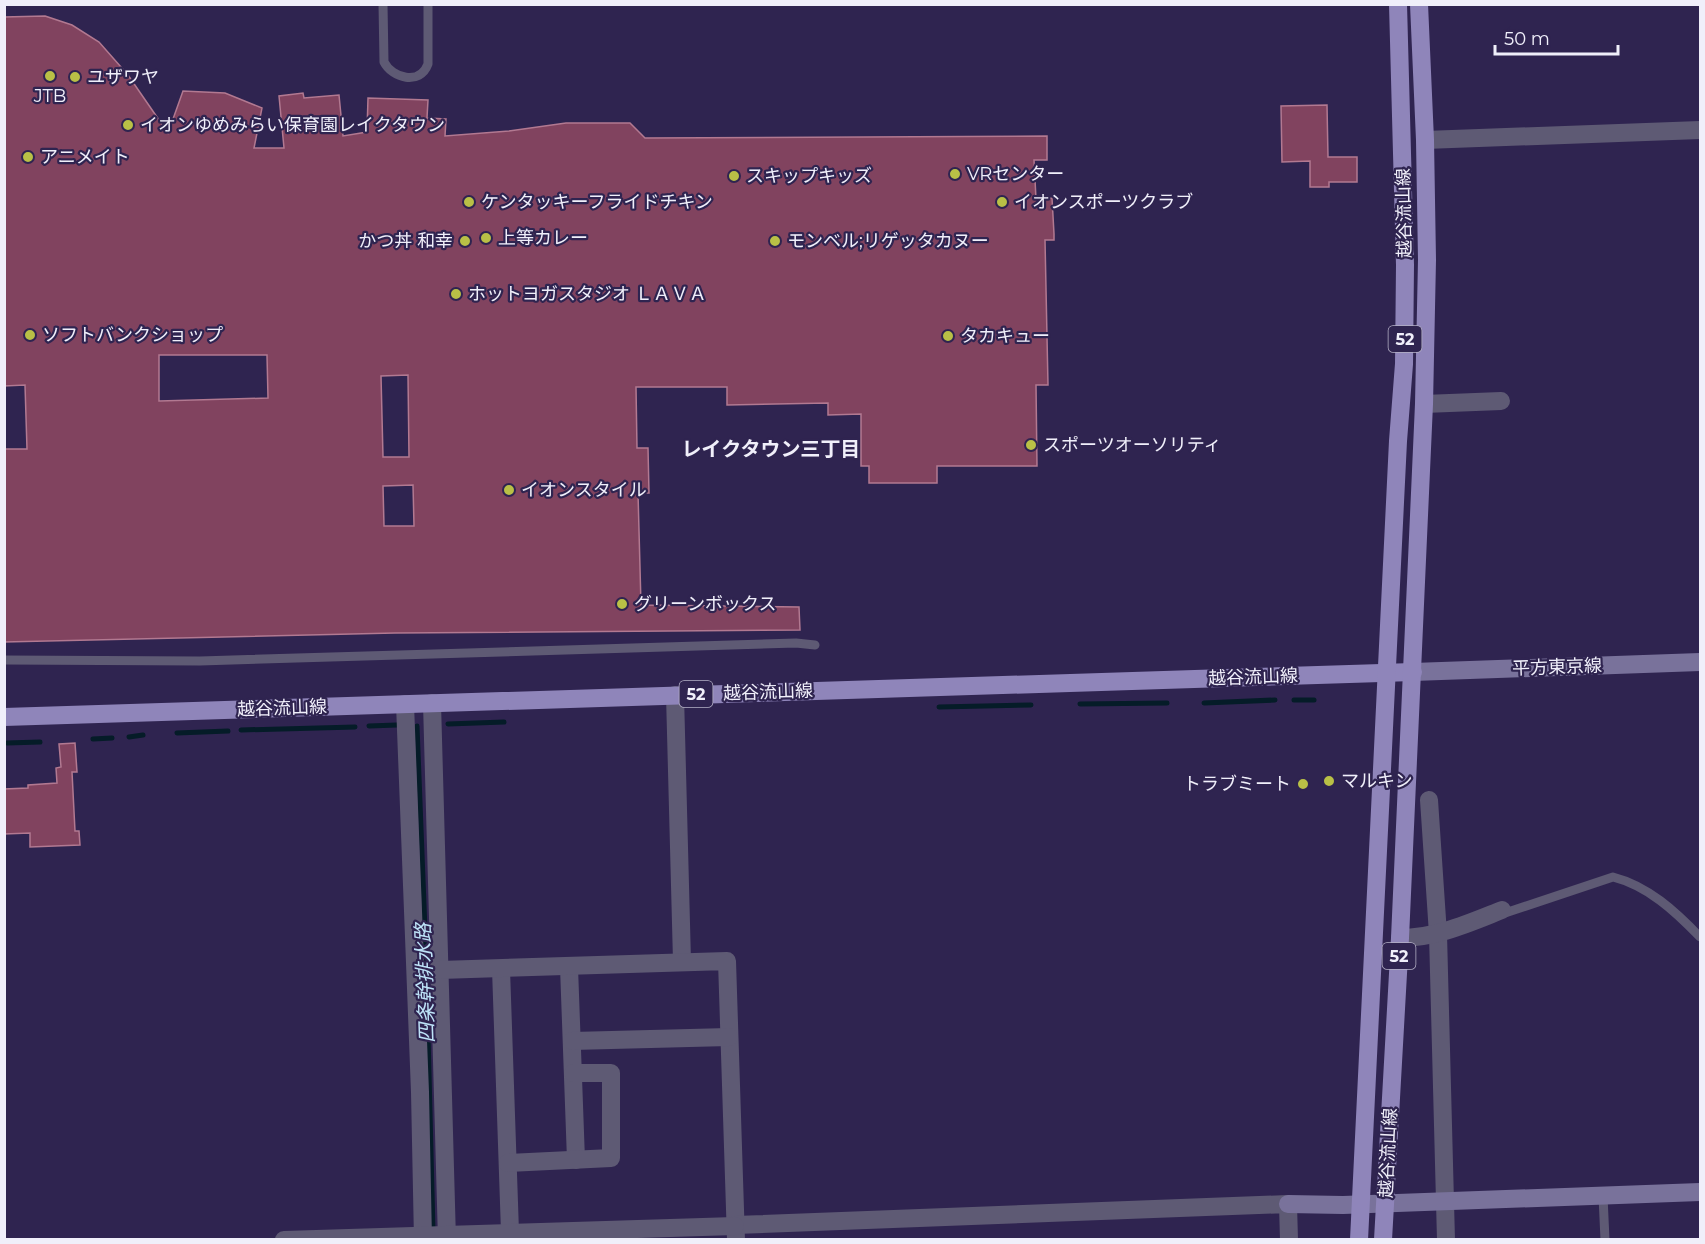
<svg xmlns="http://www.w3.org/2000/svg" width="1705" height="1244" viewBox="0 0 1705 1244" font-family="Montserrat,'Noto Sans JP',sans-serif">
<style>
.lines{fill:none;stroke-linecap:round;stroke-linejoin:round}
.stream{stroke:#051c28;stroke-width:5}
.building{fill:#81435f;stroke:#b27991;stroke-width:1.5;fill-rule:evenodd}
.lane{stroke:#5e5a74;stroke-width:9}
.street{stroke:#5e5a74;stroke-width:18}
.secondary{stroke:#79729b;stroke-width:18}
.primary{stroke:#8f85ba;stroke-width:18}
.poi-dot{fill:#b9c046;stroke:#2f2450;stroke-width:2}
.labels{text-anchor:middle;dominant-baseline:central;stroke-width:4.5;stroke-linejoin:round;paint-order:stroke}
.shield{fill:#2f2450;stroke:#b6b2c7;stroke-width:1.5}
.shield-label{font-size:16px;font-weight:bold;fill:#f0effa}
.poi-label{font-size:18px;fill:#f0effa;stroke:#2f2450;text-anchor:start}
.street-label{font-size:18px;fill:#f0effa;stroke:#2f2450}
.neighbourhood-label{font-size:20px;font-weight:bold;fill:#f0effa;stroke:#2f2450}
.water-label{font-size:20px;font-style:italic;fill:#bee3f8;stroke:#2f2450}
</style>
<rect width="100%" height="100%" fill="#2f2450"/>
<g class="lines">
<g class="stream">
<polyline points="1294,700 1314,700"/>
<polyline points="1204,703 1275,700"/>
<polyline points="1080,704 1167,703"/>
<polyline points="939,707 1031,705"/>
<polyline points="448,724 504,722"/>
<polyline points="369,726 397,725"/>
<polyline points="417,726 426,956 433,1231"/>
<polyline points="241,730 355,727"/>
<polyline points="177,733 228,731"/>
<polyline points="129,737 143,735"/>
<polyline points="93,739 112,738"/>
<polyline points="7,743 40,742"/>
</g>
</g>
<g class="building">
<path d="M45,16l27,9 27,17 29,33 40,58 15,-42 42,2 37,15 -8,40h30l-5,-52 24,-3 1,5 35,-3 4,41 24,-4 1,-34 60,2 -1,18 19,1 -1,17 64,-5 57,-8h64l15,15 402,-2v24h-13l2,39 16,-1 2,36v6h-9l3,145h-12l1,81h-100v17h-68v-17h-8v-52l-33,1v-12l-101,2v-18h-91l1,61h11l1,45h-11l3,112 158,2 1,23 -405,3 -391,9v-193h23l-2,-64 -21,1v-369zM159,355h108l1,43 -109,3zM408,375l1,82h-26l-2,-81zM413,485l1,41h-30l-1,-40z"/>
<polygon points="1327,105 1328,157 1357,157 1357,182 1329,182 1329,187 1310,187 1310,161 1282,162 1281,106"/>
<polygon points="75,743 77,772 72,772 75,831 79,831 80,845 30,847 30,833 4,834 4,789 28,788 28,785 57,783 56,768 61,767 59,744"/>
</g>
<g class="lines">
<g class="lane">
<path d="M383,4l1,58c8,16 36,24 44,2v-60"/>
<polyline points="4,660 200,661 796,643 815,645"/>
<path d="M1502,910l3,3 108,-36c35,9 62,34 87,60"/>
<polyline points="1603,1196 1605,1240"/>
</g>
<g class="street">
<polyline points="1425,140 1700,130"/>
<polyline points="1424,404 1501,401"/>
<polyline points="675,695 682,961"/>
<polyline points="432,703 447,1240"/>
<polyline points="405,704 420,1092 423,1240"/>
<polyline points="1429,800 1438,934 1446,1240"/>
<path d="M1400,938c36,0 69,-15 102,-28"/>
<polyline points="569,967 576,1160"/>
<polyline points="501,969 510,1232"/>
<polyline points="440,970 727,961 736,1240"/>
<polyline points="572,1041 729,1037"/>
<polyline points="508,1163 611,1158 611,1073 573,1073"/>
<polyline points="735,1225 1288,1204 1289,1240"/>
<polyline points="284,1240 735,1226"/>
</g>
<g class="secondary">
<polyline points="1413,672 1700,662"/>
<polyline points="1288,1204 1343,1205 1700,1192"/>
</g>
<g class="primary">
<polyline points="4,717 1413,672"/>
<polyline points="1359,1240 1398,441 1404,364 1405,265 1398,4"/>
<polyline points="1383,1240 1400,938 1424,404 1427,260 1425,140 1419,4"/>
</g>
</g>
<g class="poi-dot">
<circle cx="50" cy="76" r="6"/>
<circle cx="75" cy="77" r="6"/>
<circle cx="128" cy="125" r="6"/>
<circle cx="28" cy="157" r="6"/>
<circle cx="955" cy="174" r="6"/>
<circle cx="734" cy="176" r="6"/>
<circle cx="469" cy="202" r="6"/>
<circle cx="1002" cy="202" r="6"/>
<circle cx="486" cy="238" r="6"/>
<circle cx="465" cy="241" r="6"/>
<circle cx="775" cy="241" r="6"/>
<circle cx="456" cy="294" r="6"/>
<circle cx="30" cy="335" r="6"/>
<circle cx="948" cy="336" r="6"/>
<circle cx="1031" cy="445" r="6"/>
<circle cx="509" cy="490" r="6"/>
<circle cx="622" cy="604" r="6"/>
<circle cx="1329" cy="781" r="6"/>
<circle cx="1303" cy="784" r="6"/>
</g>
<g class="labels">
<g class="shield">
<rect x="1388.5" y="326" width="33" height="26" rx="4.5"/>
<rect x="679.5" y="681" width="33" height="26" rx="4.5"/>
<rect x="1382.5" y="943" width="33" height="26" rx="4.5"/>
</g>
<g class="shield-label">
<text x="1405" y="339">52</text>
<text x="696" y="694">52</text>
<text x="1399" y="956">52</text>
</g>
<g class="poi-label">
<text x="87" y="77">ユザワヤ</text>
<text x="50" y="96" text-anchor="middle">JTB</text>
<text x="140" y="125">イオンゆめみらい保育園レイクタウン</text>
<text x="40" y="157">アニメイト</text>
<text x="967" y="174">VRセンター</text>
<text x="746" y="176">スキップキッズ</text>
<text x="481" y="202">ケンタッキーフライドチキン</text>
<text x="1014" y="202">イオンスポーツクラブ</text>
<text x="498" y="238">上等カレー</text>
<text x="453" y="241" text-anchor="end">かつ丼 和幸</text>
<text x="787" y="241">モンベル;リゲッタカヌー</text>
<text x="468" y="294">ホットヨガスタジオ ＬＡＶＡ</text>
<text x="42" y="335">ソフトバンクショップ</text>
<text x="960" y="336">タカキュー</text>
<text x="1043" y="445">スポーツオーソリティ</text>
<text x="521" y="490">イオンスタイル</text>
<text x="634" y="604">グリーンボックス</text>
<text x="1341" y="781">マルキン</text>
<text x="1291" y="784" text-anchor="end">トラブミート</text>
</g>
<g class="street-label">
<text transform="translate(1404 213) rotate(-91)">越谷流山線</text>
<text transform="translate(1557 667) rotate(-2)">平方東京線</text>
<text transform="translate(1253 677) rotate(-2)">越谷流山線</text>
<text transform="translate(768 692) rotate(-2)">越谷流山線</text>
<text transform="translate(282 708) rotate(-2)">越谷流山線</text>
<text transform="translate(1388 1153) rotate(-87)">越谷流山線</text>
</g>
<g class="neighbourhood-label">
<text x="771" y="449">レイクタウン三丁目</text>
</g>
<g class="water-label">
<text transform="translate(425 983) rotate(-92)">四条幹排水路</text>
</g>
</g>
<rect width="1705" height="1244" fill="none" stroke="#f0effa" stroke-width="12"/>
<path d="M1495 45v9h123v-9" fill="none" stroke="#f0effa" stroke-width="3"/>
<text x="1504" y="45" font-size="18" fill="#f0effa" stroke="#2f2450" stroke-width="4.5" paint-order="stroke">50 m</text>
</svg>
